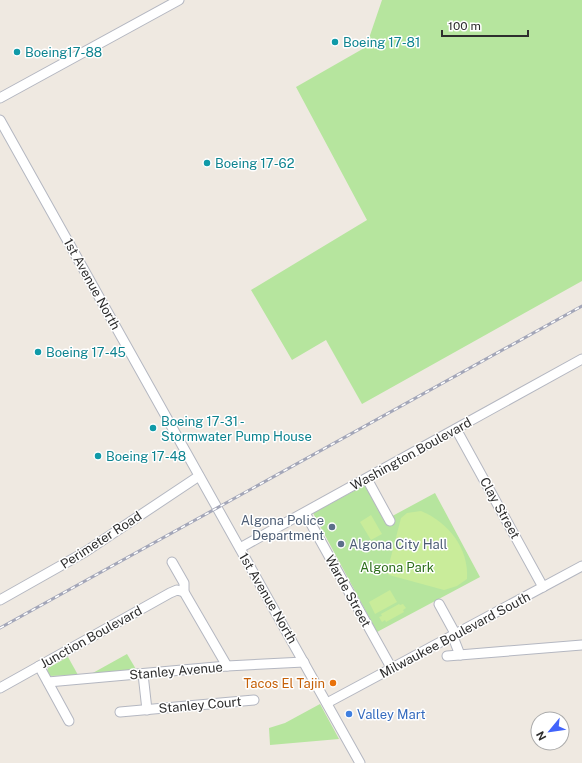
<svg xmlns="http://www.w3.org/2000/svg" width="582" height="763" viewBox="0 0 582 763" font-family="'Public Sans',sans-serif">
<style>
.green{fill:#b6e59e}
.pitch{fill:#c9ec9a}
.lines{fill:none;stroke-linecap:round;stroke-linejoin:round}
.minor-casing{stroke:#b4b7c1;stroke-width:11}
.minor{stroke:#fff;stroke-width:9}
.rail-casing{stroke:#a3a6b8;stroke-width:3}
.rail{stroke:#fff;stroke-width:1.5;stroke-dasharray:4.5;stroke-linecap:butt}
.culture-dot{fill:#0f9aa8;stroke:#fff;stroke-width:1.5}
.service-dot{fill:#5c6f8a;stroke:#fff;stroke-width:1.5}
.food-dot{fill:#e8710a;stroke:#fff;stroke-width:1.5}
.shop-dot{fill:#3f7fe0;stroke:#fff;stroke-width:1.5}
.labels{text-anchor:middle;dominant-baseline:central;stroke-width:3;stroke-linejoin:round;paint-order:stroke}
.culture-label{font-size:13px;fill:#0d838f;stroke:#fff;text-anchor:start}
.street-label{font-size:13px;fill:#2e2e2e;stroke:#fff}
.service-label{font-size:13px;fill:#4e5e75;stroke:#fff;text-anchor:end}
.park-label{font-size:13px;fill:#2c6e1b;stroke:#fff}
.food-label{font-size:13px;fill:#c56008;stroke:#fff;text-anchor:end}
.shop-label{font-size:13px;fill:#366cbe;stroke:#fff;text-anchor:start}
</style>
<rect width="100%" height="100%" fill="#efe9e1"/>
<g class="green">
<polygon points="382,0 582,0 582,281 362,404 326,340 292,360 251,290 367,220 296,87 366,47"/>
<polygon points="365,485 385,520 435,493 480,577 377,632 313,513"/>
<polygon points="127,654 137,671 91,674"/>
<polygon points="68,657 78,675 49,676 47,672 48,668"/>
<polygon points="320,704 339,739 270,745 269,728 285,723"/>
</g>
<g class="pitch">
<path d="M421,511c27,11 48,37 46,68l-10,7 -13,4 -55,-15 -2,-3 14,-54 6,-5z"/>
<polygon points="371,515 382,534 371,540 360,522"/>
<polygon points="390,590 397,602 375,614 369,602"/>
<polygon points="399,604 400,605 403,604 406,608 403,610 404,612 386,622 385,620 382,622 379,617 382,616 381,614"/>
</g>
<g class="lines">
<g class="minor-casing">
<g id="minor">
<polyline points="0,98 179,0"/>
<polyline points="0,120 360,763"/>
<polyline points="456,429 543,587"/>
<polyline points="367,479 390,521"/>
<polyline points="305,513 392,669"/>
<polyline points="240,548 582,359"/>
<polyline points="172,562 184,583 184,592 227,666"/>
<polyline points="0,600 85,552 199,476"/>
<polyline points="439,604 456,635"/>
<polyline points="453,637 460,655"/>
<polyline points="447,656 582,645"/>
<polyline points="39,666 69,721"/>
<polyline points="143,674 147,710"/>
<polyline points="48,682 227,666 304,662"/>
<polyline points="0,688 170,593 177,590 184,592"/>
<polyline points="327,703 582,566"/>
<polyline points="120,712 254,700"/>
</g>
</g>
<use href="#minor" class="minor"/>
<g class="rail-casing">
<polyline id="rail" points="0,628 582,306"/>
</g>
<use href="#rail" class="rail"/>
</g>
<g class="culture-dot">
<circle cx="335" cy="42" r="4"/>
<circle cx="17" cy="52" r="4"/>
<circle cx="207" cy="163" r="4"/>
<circle cx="38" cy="352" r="4"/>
<circle cx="153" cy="428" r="4"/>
<circle cx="98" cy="456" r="4"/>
</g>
<g class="service-dot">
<circle cx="332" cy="527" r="4"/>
<circle cx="341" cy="544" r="4"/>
</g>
<circle class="food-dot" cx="333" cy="683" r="4"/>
<circle class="shop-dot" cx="349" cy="714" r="4"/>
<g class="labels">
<g class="culture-label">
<text x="343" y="42">Boeing 17-81</text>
<text x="25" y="52">Boeing17-88</text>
<text x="215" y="163">Boeing 17-62</text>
<text x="46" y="352">Boeing 17-45</text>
<text x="161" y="421">Boeing 17-31 -<tspan x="161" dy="15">Stormwater Pump House</tspan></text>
<text x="106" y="456">Boeing 17-48</text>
</g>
<g class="street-label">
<text transform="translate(92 284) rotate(61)">1st Avenue North</text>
<text transform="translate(411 454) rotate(-29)">Washington Boulevard</text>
<text transform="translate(500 508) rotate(61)">Clay Street</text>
<text transform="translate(101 540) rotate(-33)">Perimeter Road</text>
<text transform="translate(348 591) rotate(61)">Warde Street</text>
<text transform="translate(268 598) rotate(60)">1st Avenue North</text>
<text transform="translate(455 635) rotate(-28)">Milwaukee Boulevard South</text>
<text transform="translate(91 637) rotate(-29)">Junction Boulevard</text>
<text transform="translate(176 671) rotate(-5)">Stanley Avenue</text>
<text transform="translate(200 705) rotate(-5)">Stanley Court</text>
</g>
<g class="service-label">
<text x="324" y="520">Algona Police<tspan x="324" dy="15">Department</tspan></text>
<text x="349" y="544" text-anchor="start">Algona City Hall</text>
</g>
<g class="park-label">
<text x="397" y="567">Algona Park</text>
</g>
<g class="food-label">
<text x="325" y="683">Tacos El Tajin</text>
</g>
<g class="shop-label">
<text x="357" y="714">Valley Mart</text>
</g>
</g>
<g transform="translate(550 731) rotate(241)"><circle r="19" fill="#ffffff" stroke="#ababab"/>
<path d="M0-3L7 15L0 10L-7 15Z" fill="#4264fb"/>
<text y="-6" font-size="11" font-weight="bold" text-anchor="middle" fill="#2e2e2e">N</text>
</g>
<path d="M442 30v6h86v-6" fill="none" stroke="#2e2e2e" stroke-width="2"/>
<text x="448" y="30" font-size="12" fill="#2e2e2e" stroke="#ffffff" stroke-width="3" paint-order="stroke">100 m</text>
</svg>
